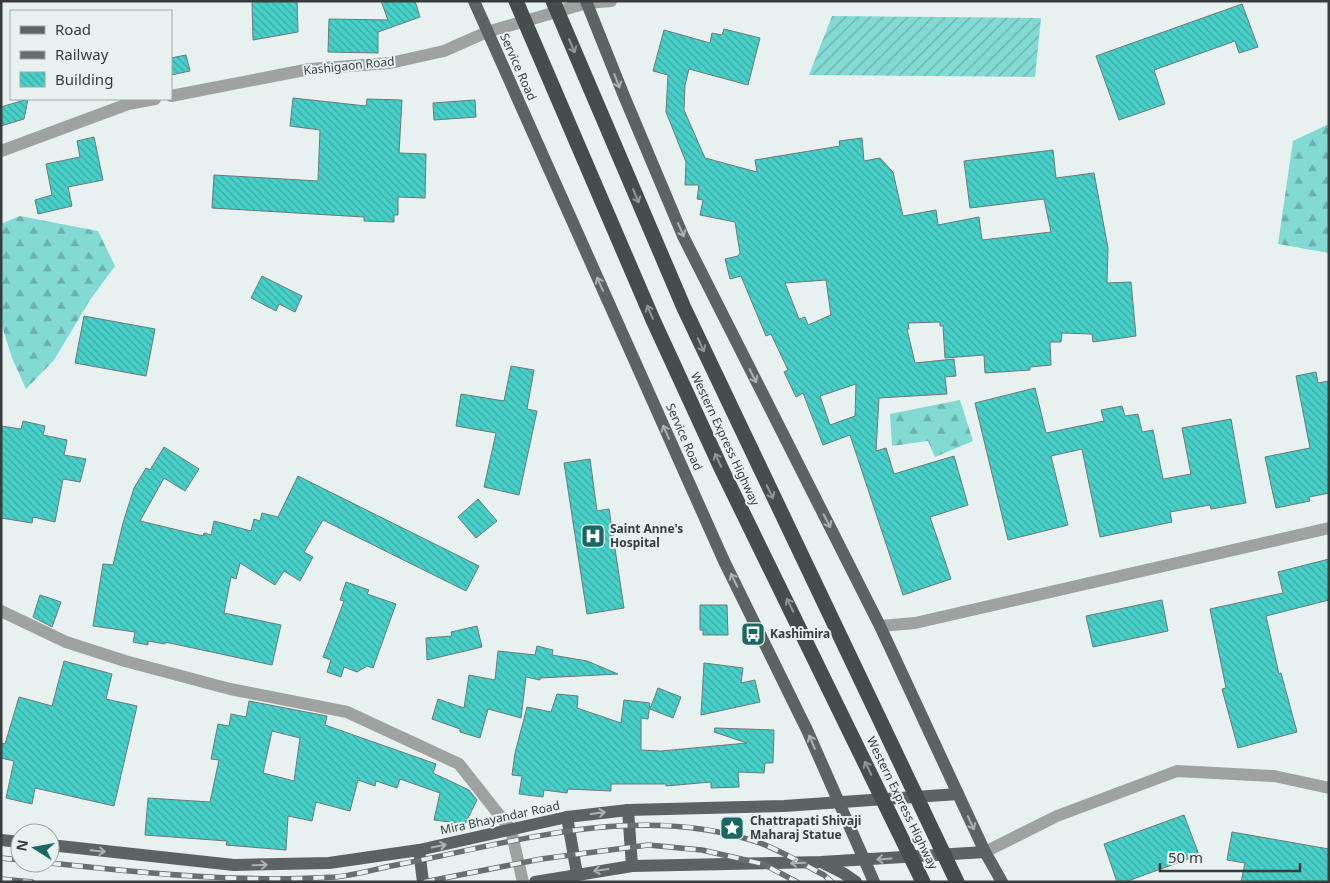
<svg xmlns="http://www.w3.org/2000/svg" width="1330" height="883" viewBox="0 0 1330 883" font-family="'Noto Sans',sans-serif">
<defs>
<pattern id="forest-firs" width="22" height="20" patternUnits="userSpaceOnUse" patternTransform="scale(1.25)"><rect width="22" height="20" fill="#82dad3"/><path d="M5 1l3.5 6h-7zM16 11l3.5 6h-7z" fill="#6bb2ac"/></pattern>
<pattern id="garden-furrows" width="10" height="10" patternUnits="userSpaceOnUse" patternTransform="scale(1.25)"><rect width="10" height="10" fill="#82dad3"/><path d="M-1 1l2-2M0 10L10 0M9 11l2-2" fill="none" stroke="#6bb2ac"/></pattern>
<pattern id="building-back-hatch" width="6" height="6" patternUnits="userSpaceOnUse" patternTransform="scale(1.25)"><rect width="6" height="6" fill="#47d0c8"/><path d="M-1 5l2 2M0 0l6 6M5-1l2 2" fill="none" stroke="#3caaa4"/></pattern>
</defs>
<rect width="100%" height="100%" fill="#e6f1f0"/>
<!-- forest -->
<g fill="url(#forest-firs)">
<path d="M1329,124V253L1278,244L1293,141Z"/>
<path d="M20,216L98,231L115,266L90,300L54,360L26,389L12,358L1,323V224Z"/>
<path d="M960,400L973,441L935,457L928,441L892,446L890,414Z"/>
</g>
<!-- garden -->
<path fill="url(#garden-furrows)" d="M832,16L1041,18L1035,77L809,75Z"/>
<!-- building -->
<g fill="url(#building-back-hatch)" stroke="#6f7877" fill-rule="evenodd">
<path d="M252,1H297L298,32L253,40Z"/>
<path d="M381,1H415L420,17L378,32V53L328,52L329,19L388,20Z"/>
<path d="M1242,4L1258,47L1239,53L1235,41L1154,70L1165,104L1119,120L1096,56Z"/>
<path d="M724,29L760,38L748,85L689,69L685,85L684,110L705,158L757,172L755,160L840,146L839,141L862,138L864,161L880,158L893,172L903,216L936,210L938,225L979,217L982,240L1051,232L1044,199L970,208L964,161L1053,150L1056,178L1094,173L1108,248L1107,283L1131,282L1136,336L1093,342L1092,334L1062,333L1061,342H1050L1051,365L1030,367V370L985,373L984,355L945,358L943,326H940V322L908,323L909,329H907L915,363L954,359L956,376L945,377L947,394L879,398L876,451L886,448L894,474L954,456L968,505L930,517L951,579L903,595L850,435L823,445L803,393L796,397L784,372L788,370L771,334L766,336L741,276L730,279L725,259L738,256L740,253L735,222L700,215L703,200L697,199L699,185H685L686,162L666,112L668,75L653,71L664,30L710,43L712,33L722,35ZM826,280L831,315L808,325L805,317L799,319L785,283ZM856,384L855,416L830,425L820,396Z"/>
<path d="M186,55L190,71L171,75V58Z"/>
<path d="M293,98L366,106L367,99L402,100L399,153L426,154L425,198L398,197V215H394V222L364,221V217L212,208L214,175L318,181L320,130L290,126Z"/>
<path d="M28,99L24,119L1,126V107Z"/>
<path d="M475,100L476,117L434,120L433,103Z"/>
<path d="M94,137L103,180L68,187L72,206L38,214L35,200L52,195L46,164L80,157L77,141Z"/>
<path d="M262,276L302,296L295,312L279,304L276,311L251,298Z"/>
<path d="M84,316L155,329L146,376L75,363Z"/>
<path d="M511,366L534,370L527,409L537,411L519,495L484,487L496,433L456,426L461,394L504,401Z"/>
<path d="M1316,372L1318,383L1329,381V493L1309,497L1310,501L1276,508L1265,457L1310,448L1296,376Z"/>
<path d="M1035,388L1046,433L1104,421L1101,410L1122,406L1125,416L1138,414L1142,432L1153,430L1163,479L1191,474L1182,428L1231,419L1246,503L1211,509L1210,505L1170,512L1172,522L1100,537L1082,449L1051,456L1068,525L1008,540L975,403Z"/>
<path d="M23,421L45,426L43,435L67,440L64,455L86,459L80,482L63,479L55,522L33,517L32,523L1,518V426L21,429Z"/>
<path d="M164,447L199,469L185,491L164,478L140,521L203,536L204,533L211,535L214,521L251,531L254,519L260,521L262,513L278,517L298,476L479,566L466,591L323,520L304,552L313,557L300,581L284,571L275,585L240,563L236,579L231,577L224,613L281,625L272,665L165,642V644L148,641V645L133,642L135,632L93,626L103,564L113,565L123,523L134,488L146,468L150,470Z"/>
<path d="M590,459L597,511L609,509L624,608L587,614L564,463Z"/>
<path d="M478,499L497,521L476,538L458,517Z"/>
<path d="M1329,559V600L1266,616L1279,674L1281,673L1297,732L1238,748L1222,689L1226,688L1210,609L1283,593L1278,572Z"/>
<path d="M346,582L369,590L367,594L396,604L373,668L367,666L357,672L344,667L341,677L327,672L331,660L323,657L344,601L340,600Z"/>
<path d="M40,595L61,602L52,627L33,617Z"/>
<path d="M1162,600L1168,631L1093,647L1086,616Z"/>
<path d="M700,605H727L728,635H703V630H700Z"/>
<path d="M477,626L482,647L427,660L426,638L452,636L451,632Z"/>
<path d="M537,646L553,650L552,655L587,661L618,674L540,678V680L526,677L521,718L488,709L480,738L460,732V729L432,719L438,699L464,708L469,675L495,680L498,651L535,655Z"/>
<path d="M64,661L112,674L106,699L137,706L114,806L35,788L32,804L6,798L14,761L1,758V743L5,744L19,697L52,706Z"/>
<path d="M704,663L743,668L741,683L755,680L760,702L701,715Z"/>
<path d="M658,688L681,697L673,718L650,709Z"/>
<path d="M557,694L578,696L577,708L621,723L624,700L650,703L648,719L641,718V750L661,751L747,743L714,732L715,728L774,730L773,763H765L764,773L738,772L739,787L711,788V782L666,786V784H611V791L568,789L567,793L544,790L543,797L519,794L522,776L512,775L515,753L527,707L551,712Z"/>
<path d="M249,701L327,716L325,725L436,764L433,773L469,790L477,800L465,824L434,820L440,793L400,779L397,788L376,781L375,786L358,780L350,811L316,802L312,821L288,816L286,850L226,845L227,841L145,835L148,798L210,802L219,760L211,759L218,724L229,726L231,714L246,717ZM272,731L300,738L294,781L263,773Z"/>
<path d="M1184,815L1199,855L1125,882H1117L1104,844Z"/>
<path d="M1232,832L1329,849V882H1241L1245,863L1227,860Z"/>
</g>
<g fill="none" stroke-linecap="round" stroke-linejoin="round">
<!-- minor -->
<g stroke="#9ea2a1" stroke-width="12">
<path d="M171,96L310,69L390,63L444,51L487,32L587,3L611,1"/>
<path d="M1,151L128,104L155,99"/>
<path d="M1,611L66,642L125,661L230,689L347,712L459,764L511,830L523,882"/>
<path d="M880,626L915,623L1329,528"/>
<path d="M985,852L1057,816L1177,771L1274,776L1329,788"/>
</g>
<!-- major -->
<g stroke="#5c6463" stroke-width="12">
<path d="M474,1L724,561L807,730L874,882"/>
<path d="M586,1L624,96L683,236L880,626L985,852L1002,882"/>
<path d="M628,810L632,866"/>
<path d="M567,817L577,874"/>
<path d="M1,840L20,842"/>
<path d="M50,845L234,865L329,863L419,850L567,817L628,810L784,806L958,794"/>
<path d="M419,850L423,882"/>
<path d="M823,863L843,873L856,882"/>
<path d="M535,882L632,866L821,862L985,852"/>
</g>
<!-- rail casing -->
<g stroke="#696f6f" stroke-width="5.5">
<g id="rail">
<path d="M1,858L20,860"/>
<path d="M50,863C144,873 240,883 335,877C357,875 379,868 401,864C520,841 641,802 760,843C782,851 804,865 824,875L832,882"/>
<path d="M1,879L32,882"/>
<path d="M424,882L541,859L648,845L702,850L763,864L797,882"/>
</g>
</g>
<!-- rail -->
<use href="#rail" stroke="#e6f1f0" stroke-width="4" stroke-dasharray="11" stroke-linecap="butt"/>
<!-- highway-bridge -->
<g stroke="#454e4d" stroke-width="15">
<path d="M516,1L653,320L722,470L923,882"/>
<path d="M553,1L684,308L957,882"/>
</g>
</g>
<!-- one-way arrows -->
<defs><path id="oneway-shaft" d="M-6 0H5M1.5-3L5.5 0L1.5 3" fill="none" stroke-width="1.6" stroke-linecap="round" stroke-linejoin="round" transform="scale(1.25)"/></defs>
<g stroke="#8d9796">
<use href="#oneway-shaft" transform="translate(572 46) rotate(67)"/>
<use href="#oneway-shaft" transform="translate(636 196) rotate(67)"/>
<use href="#oneway-shaft" transform="translate(650 312) rotate(-113)"/>
<use href="#oneway-shaft" transform="translate(701 345) rotate(65)"/>
<use href="#oneway-shaft" transform="translate(718 460) rotate(-115)"/>
<use href="#oneway-shaft" transform="translate(770 492) rotate(64)"/>
<use href="#oneway-shaft" transform="translate(790 605) rotate(-116)"/>
<use href="#oneway-shaft" transform="translate(868 768) rotate(-116)"/>
</g>
<g stroke="#a8b2b1">
<use href="#oneway-shaft" transform="translate(617 81) rotate(69)"/>
<use href="#oneway-shaft" transform="translate(681 230) rotate(66)"/>
<use href="#oneway-shaft" transform="translate(600 284) rotate(-114)"/>
<use href="#oneway-shaft" transform="translate(753 376) rotate(63)"/>
<use href="#oneway-shaft" transform="translate(666 432) rotate(-114)"/>
<use href="#oneway-shaft" transform="translate(827 521) rotate(63)"/>
<use href="#oneway-shaft" transform="translate(734 580) rotate(-116)"/>
<use href="#oneway-shaft" transform="translate(812 742) rotate(-113)"/>
<use href="#oneway-shaft" transform="translate(598 813) rotate(-7)"/>
<use href="#oneway-shaft" transform="translate(971 823) rotate(65)"/>
<use href="#oneway-shaft" transform="translate(439 846) rotate(-12)"/>
<use href="#oneway-shaft" transform="translate(98 851) rotate(6)"/>
<use href="#oneway-shaft" transform="translate(884 859) rotate(176)"/>
<use href="#oneway-shaft" transform="translate(798 863) rotate(178)"/>
<use href="#oneway-shaft" transform="translate(260 865) rotate(-2)"/>
<use href="#oneway-shaft" transform="translate(601 870) rotate(172)"/>
</g>
<!-- icons -->
<defs>
<g id="hospital-square" transform="scale(1.25)"><rect x="-9" y="-9" width="18" height="18" rx="4" fill="#1b6863" stroke="#e6f1f0"/><path d="M-5-5h3v3.5h4V-5h3V5h-3V1.5h-4V5h-3Z" fill="#fff"/></g>
<g id="bus-square" transform="scale(1.25)"><rect x="-9" y="-9" width="18" height="18" rx="4" fill="#1b6863" stroke="#e6f1f0"/><path d="M-5-6H5V4H4V6H2V4H-2V6H-4V4H-5ZM-3.5-4V0h7V-4ZM-3.5 1.2v1.5H-2V1.2ZM2 1.2v1.5H3.5V1.2Z" fill="#fff"/></g>
<g id="sight-square" transform="scale(1.25)"><rect x="-9" y="-9" width="18" height="18" rx="4" fill="#1b6863" stroke="#e6f1f0"/><path d="M0-6L1.8-2.2L6-1.7L2.9 1.2L3.7 5.4L0 3.3L-3.7 5.4L-2.9 1.2L-6-1.7L-1.8-2.2Z" fill="#fff"/></g>
</defs>
<g fill-rule="evenodd">
<use href="#hospital-square" x="593" y="536"/>
<use href="#bus-square" x="753" y="634"/>
<use href="#sight-square" x="732" y="828"/>
</g>
<g text-anchor="middle" stroke-width="4" stroke-linejoin="round" paint-order="stroke">
<!-- street labels -->
<g font-size="12" fill="#383c3c" stroke="#e6f1f0">
<text transform="translate(349 66) rotate(-6)" y="4">Kashigaon Road</text>
<text transform="translate(518 67) rotate(66)" y="4">Service Road</text>
<text transform="translate(684 437) rotate(66)" y="4">Service Road</text>
<text transform="translate(725 439) rotate(65)" y="4">Western Express Highway</text>
<text transform="translate(902 803) rotate(64)" y="4">Western Express Highway</text>
<text transform="translate(500 818) rotate(-12)" y="4">Mira Bhayandar Road</text>
</g>
<!-- poi labels -->
<g font-size="12" font-weight="bold" fill="#383c3c" stroke="#e6f1f0" text-anchor="start">
<text x="610" y="533">Saint Anne's<tspan x="610" dy="14">Hospital</tspan></text>
<text x="770" y="638">Kashimira</text>
<text x="750" y="825">Chattrapati Shivaji<tspan x="750" dy="14">Maharaj Statue</tspan></text>
</g>
</g>
<!-- border -->
<rect width="1330" height="883" fill="none" stroke="#383c3c" stroke-width="5"/>
<!-- legend -->
<rect x="10" y="10" width="162" height="90" fill="#e6f1f0" stroke="#a0a9a8"/>
<rect x="20" y="26" width="25" height="8" fill="#5c6463" stroke="#a0a9a8"/>
<text x="55" y="35" font-size="15" fill="#383c3c">Road</text>
<rect x="20" y="51" width="25" height="8" fill="#696f6f" stroke="#a0a9a8"/>
<text x="55" y="60" font-size="15" fill="#383c3c">Railway</text>
<rect x="20" y="72" width="25" height="15" fill="url(#building-back-hatch)" stroke="#a0a9a8"/>
<text x="55" y="85" font-size="15" fill="#383c3c">Building</text>
<!-- north arrow -->
<g transform="translate(35 848) rotate(281)"><circle r="24" fill="#e6f1f0" stroke="#a0a9a8"/>
<path d="M0-4L9 19L0 12L-9 19Z" fill="#1b6863"/>
<text y="-8" font-size="14" font-weight="bold" text-anchor="middle" fill="#383c3c">N</text>
</g>
<!-- scale -->
<path d="M1160 863v8h140v-8" fill="none" stroke="#383c3c" stroke-width="2.5"/>
<text x="1168" y="863" font-size="15" fill="#383c3c" stroke="#e6f1f0" stroke-width="4" paint-order="stroke">50 m</text>
</svg>
